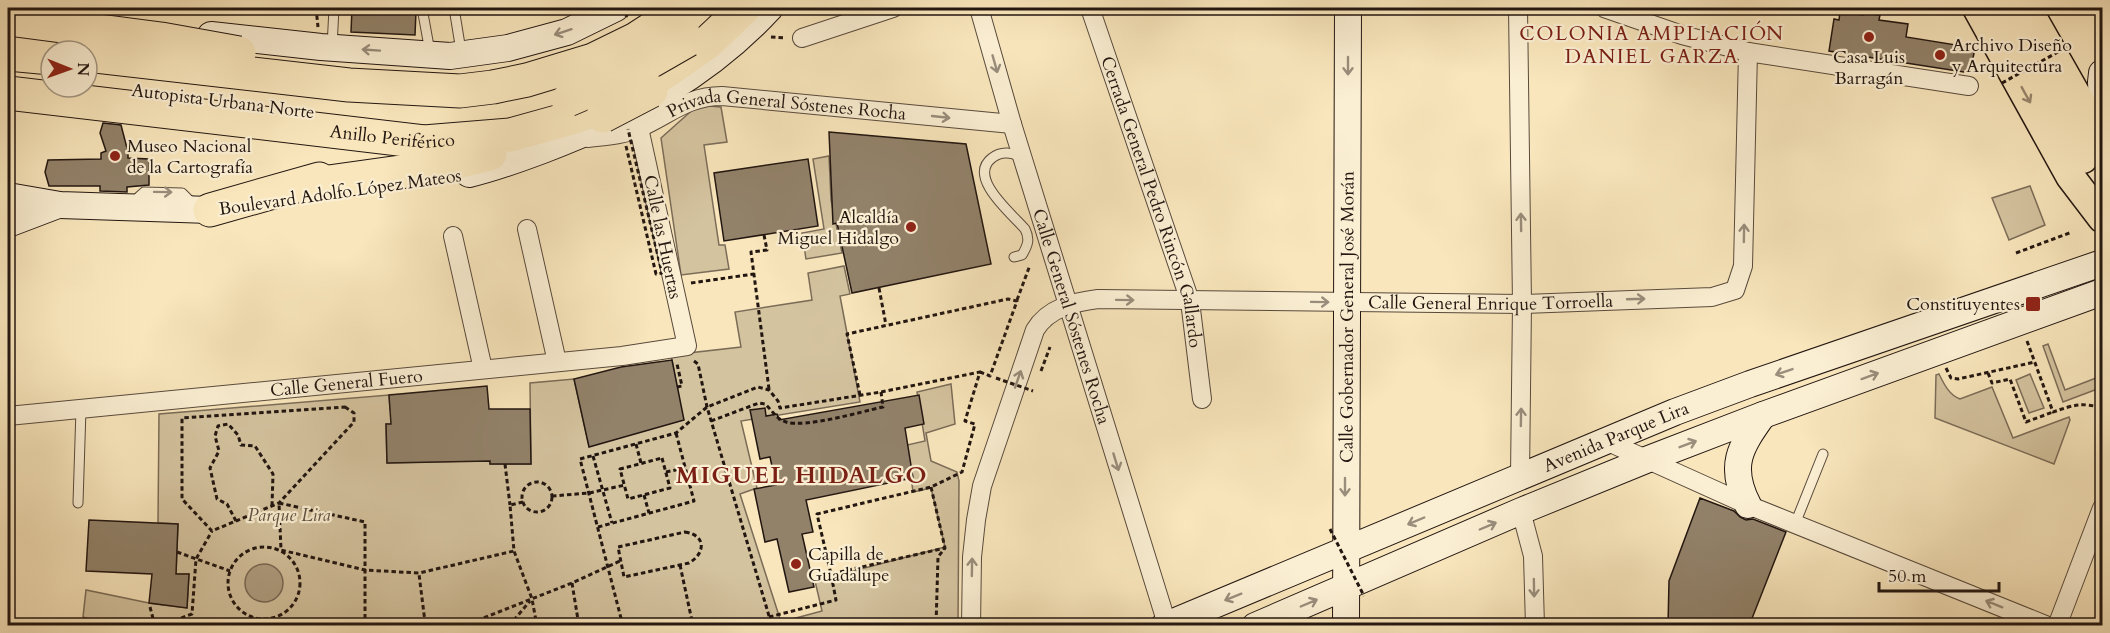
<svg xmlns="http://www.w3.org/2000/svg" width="2110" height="633" viewBox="0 0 2110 633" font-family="Cardo,serif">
<rect width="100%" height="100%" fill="#f9e6bc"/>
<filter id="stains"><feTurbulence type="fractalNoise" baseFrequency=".00333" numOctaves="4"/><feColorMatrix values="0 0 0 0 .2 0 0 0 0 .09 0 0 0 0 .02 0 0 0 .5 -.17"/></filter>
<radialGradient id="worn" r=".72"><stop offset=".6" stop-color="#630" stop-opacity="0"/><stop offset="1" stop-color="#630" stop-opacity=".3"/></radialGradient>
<!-- green -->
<g fill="#d4c39f" stroke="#7b6c58" stroke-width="1.5">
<path d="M698,105L721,107L727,142L704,145L719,245H725L729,269L681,275L661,138Z"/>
<path d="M829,156L831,200L842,253L806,259L802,233L824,229L813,159Z"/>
<path d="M2030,186L2045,225L2009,240L1992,198Z"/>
<path d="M844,266L850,294L840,296L860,402L741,421L757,488L740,494L781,622L822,611L815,581L945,547L931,488L913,492L907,445L925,441L917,392L951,384L955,424L926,433L931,461L957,472L959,481L958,625L111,626L83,617L86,590L149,603L187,608L189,574H176L178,524L158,523L159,414L389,395L390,410L446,423L386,424L387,463L467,461L490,430V464H531L530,383L574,379L589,446L683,420L671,355L741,347L735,312L812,300L808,273Z"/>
<path d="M2048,344L2065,390L2096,378L2100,388L2063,402L2043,346Z"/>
<path d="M1939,374C1944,384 1949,395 1960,399L1992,387L2013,438L2069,417L2070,420L2054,464L1935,418L1936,375Z"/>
<path d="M2030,374L2044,408L2029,413L2016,380Z"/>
</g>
<!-- water -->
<circle fill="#b09f82" stroke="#776855" stroke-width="1.5" cx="264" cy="583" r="19"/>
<!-- building -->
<g fill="#92826a" stroke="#221611" stroke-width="1.5">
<path d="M352,8L416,11L415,35L351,32Z"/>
<path d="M1840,12L1863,15V13L1880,15L1879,20L1908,24L1906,37L1975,48L1970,73L1829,51L1834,19L1839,20Z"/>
<path d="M103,123L121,125L128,152V158L149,159V185L127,187V192L100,191V186H49L45,172L48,160L101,159V153L106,151L100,133Z"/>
<path d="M829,132L966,144L991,264L852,293L837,223L833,224Z"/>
<path d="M808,159L818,226L724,241L714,173Z"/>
<path d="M672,360L684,420L589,447L574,379L621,367Z"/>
<path d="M487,386L489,409H530L531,464H490V461L387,463L386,424H391L389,395Z"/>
<path d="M919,395L924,424L905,428L913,478L806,500L813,532L802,534L814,587L789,592L777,539L765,542L754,489L776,485L770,457L760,459L750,410L765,408L766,416L777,414L779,420Z"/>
<path d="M1700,498L1734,511L1740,517L1746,520L1753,519L1786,532L1749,626H1668L1669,581Z"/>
<path d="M89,520L178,524L176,574H189L187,608L149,603L152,574L86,571Z"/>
</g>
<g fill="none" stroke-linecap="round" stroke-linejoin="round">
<!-- lane casing -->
<g stroke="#584a3c" stroke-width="11">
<g id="lane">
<path d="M422,8L430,52"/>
<path d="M454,8L461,51"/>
<path d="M332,47L334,8"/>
<path d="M133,202L144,192L182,193L194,205"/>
<path d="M1014,257L1022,255C1028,245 1030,239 1025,229C1011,213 967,177 992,158C1002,150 1012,153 1022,157"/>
<path d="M78,503L81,409"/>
<path d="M1795,524L1823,454"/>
</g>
</g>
<!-- street casing -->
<g stroke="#584a3c" stroke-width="20">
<g id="street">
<path id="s1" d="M979,8L1012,124L1167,624"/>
<path id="s2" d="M1090,8L1190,301L1202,399"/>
<path d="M1518,8L1522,304L1520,476"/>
<path d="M1604,8L1682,35L1748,52L1969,86"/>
<path d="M802,38L893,8"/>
<path id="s3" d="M588,138C605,136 624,135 639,128C669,115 687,96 722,96L1012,124"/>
<path d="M527,229L557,362"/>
<path d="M453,236L483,369"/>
<path id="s4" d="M8,416L622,356L687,346L639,128"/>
<path d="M1606,441L1748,505L2048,626"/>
<path d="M1521,511L1533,556L1535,626"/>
<path id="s5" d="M971,626L972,557L976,520L982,486L1035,330C1048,308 1074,302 1098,299L1522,304L1712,297L1735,290L1743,266L1748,52"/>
<path d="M2057,626L2102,508"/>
</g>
</g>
<!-- secondary casing -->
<g stroke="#221611" stroke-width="28">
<g id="secondary">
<path d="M211,35L321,47L450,56L508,48L567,32L616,8"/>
<path d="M2102,73L2101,82L2102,105"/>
<path d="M469,174C495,168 519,159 543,150C630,117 707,76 770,8"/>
<path d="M8,196L60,205L210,210L228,208"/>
<path d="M8,224L58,205"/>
<path d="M1748,505C1728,466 1740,447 1763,415"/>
<path id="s6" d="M1164,626L1675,412L1750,384L2102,263"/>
<path d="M1255,626L1521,511L1646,460L1763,415L2102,292"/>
<path id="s7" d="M1346,626L1348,8"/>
</g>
</g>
<!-- primary casing -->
<g stroke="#221611" stroke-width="31">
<g id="primary">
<path d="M1977,8L2070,176L2102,218"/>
<path d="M2001,8L2083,159"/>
<path d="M2027,8L2102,140"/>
</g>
</g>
<!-- highway casing -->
<g stroke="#221611" stroke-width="35">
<g id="highway">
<path d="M8,38L59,25"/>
<path d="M8,54L51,58"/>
<path id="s8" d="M8,93L424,142L510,135L575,117L614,102L664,73L707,43L744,8"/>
<path d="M300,186L436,167L490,154"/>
<path d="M210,210L319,179"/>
</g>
</g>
<!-- path -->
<g stroke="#221611" stroke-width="3" stroke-dasharray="4.5 3" stroke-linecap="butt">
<path d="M316,8L318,27"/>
<path d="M771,37L786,38"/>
<path d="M764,235L767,250L751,252L769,389"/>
<path d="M2016,253L2072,232"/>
<path d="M691,283L754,274"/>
<path d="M879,288L886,325"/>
<path d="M1017,300L1030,265"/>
<path d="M2027,341L2053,412C2074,405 2081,402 2102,408"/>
<path d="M694,361L698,364L707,407L772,626"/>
<path d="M1946,368L1951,378L1958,379L2035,362"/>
<path d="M1041,371L1050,347"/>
<path d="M1988,373L1992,383L2010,379L2026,422L2053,412"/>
<path d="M677,387L682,386L677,364"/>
<path d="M860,395L847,334L1008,299L1017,301L990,376L980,372"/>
<path d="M345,407L354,413V422L279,503L212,531L182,499V418Z"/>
<path d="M711,421L759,403L765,404C772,410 776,419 786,422C806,428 860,412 883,407L881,392"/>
<path d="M636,444L641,463"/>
<path d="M593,456L612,523"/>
<path d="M662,458L670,488L628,499L620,469Z"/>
<path d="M505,464L510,505"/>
<path d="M666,472L685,468"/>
<circle cx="537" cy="497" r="15"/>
<path d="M931,487L945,548L938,557L936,626"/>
<path d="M644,495L649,513"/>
<path d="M552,496L589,493L625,485"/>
<path d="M523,502L510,505L514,551L532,599L537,626"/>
<path d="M279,503L365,522V570L281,550Z"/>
<path d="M236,521L227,504L217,499L210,468L219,451L215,436L218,426L228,424L238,435L241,445L255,446L273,474L272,506"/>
<path d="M598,527L694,501L676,433"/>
<path d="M685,532C706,535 706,553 689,563L624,577L618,547Z"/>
<circle cx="264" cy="583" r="36"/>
<path d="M177,552L230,571"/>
<path d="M680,565L692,621"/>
<path d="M572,583L579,626"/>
<path d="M150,607L155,626"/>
<path d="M769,617L836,600L831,574L945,548"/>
<path d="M266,619L267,626"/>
<path d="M160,626L192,614L196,559L212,531"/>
<path d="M365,626V570L419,573L514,551"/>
<path d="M416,626L425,622L419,574"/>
<path d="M463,626L572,583L620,561"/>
<path d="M509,626L530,601"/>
<path d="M623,626L580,459L676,433L707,407L758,387L769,390L778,401L780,408L881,392L980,372L965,421L975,424L962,472L931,487L817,514L831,574"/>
<path d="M684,626C692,619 701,619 708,626"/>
</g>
<!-- lane -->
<use href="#lane" stroke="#fbefd3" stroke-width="9"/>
<!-- street -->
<use href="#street" stroke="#fbefd3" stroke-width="18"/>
<!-- secondary -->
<use href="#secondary" stroke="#fbefd3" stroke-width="26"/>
<!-- primary -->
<use href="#primary" stroke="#f9e6bc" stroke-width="28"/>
<!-- highway -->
<use href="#highway" stroke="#f9e6bc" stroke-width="33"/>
<!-- highway-bridge casing -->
<g stroke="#221611" stroke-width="35" stroke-linecap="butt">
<g id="highway-bridge">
<path d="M8,19L161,39L239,53"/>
<path d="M87,55L349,85L460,91L493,87L527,80L593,60L636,39L679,11"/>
<path d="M568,100L627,75L688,40"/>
<path d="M603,116L651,91"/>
</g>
</g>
<!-- path-bridge -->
<g stroke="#221611" stroke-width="3" stroke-dasharray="4.5 3" stroke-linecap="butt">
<path d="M626,17L630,8"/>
<path d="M2002,83L2067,47"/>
<path d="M626,146L656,274L662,273L628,129"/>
<path d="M996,378L1033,391"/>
<path d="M1330,529L1364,596"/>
</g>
<!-- highway-bridge -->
<use href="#highway-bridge" stroke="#f9e6bc" stroke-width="33"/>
</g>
<!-- one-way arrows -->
<defs><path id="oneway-shaft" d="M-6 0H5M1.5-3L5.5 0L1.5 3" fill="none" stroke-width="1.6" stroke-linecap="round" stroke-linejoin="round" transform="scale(1.5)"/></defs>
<g stroke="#998d7c">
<use href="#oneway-shaft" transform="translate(563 32) rotate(162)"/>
<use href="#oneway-shaft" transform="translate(371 50) rotate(-176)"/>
<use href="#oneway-shaft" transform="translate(995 64) rotate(74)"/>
<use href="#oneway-shaft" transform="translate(1348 66) rotate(90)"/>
<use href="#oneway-shaft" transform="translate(941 117) rotate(6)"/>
<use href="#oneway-shaft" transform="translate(163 192) rotate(1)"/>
<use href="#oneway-shaft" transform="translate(1521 222) rotate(-91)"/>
<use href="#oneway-shaft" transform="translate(1744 233) rotate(-89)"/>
<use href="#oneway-shaft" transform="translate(1636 299) rotate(-2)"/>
<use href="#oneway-shaft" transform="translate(1125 300) rotate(1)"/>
<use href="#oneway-shaft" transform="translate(1320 302) rotate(1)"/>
<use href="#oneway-shaft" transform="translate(1784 372) rotate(161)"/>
<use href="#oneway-shaft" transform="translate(1870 376) rotate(-20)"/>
<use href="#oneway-shaft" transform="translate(1018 379) rotate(-71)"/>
<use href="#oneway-shaft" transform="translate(1521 417) rotate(-89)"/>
<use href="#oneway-shaft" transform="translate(1688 444) rotate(-21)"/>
<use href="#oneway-shaft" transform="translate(1116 462) rotate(73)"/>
<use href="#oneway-shaft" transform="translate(1345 487) rotate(90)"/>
<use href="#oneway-shaft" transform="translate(1416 521) rotate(157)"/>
<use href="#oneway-shaft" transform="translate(1488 526) rotate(-23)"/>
<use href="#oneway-shaft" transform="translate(972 567) rotate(-89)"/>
<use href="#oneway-shaft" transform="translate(1534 588) rotate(89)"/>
<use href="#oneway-shaft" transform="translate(1233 597) rotate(158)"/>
<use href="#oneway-shaft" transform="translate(1309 603) rotate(-23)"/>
<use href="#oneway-shaft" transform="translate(1994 604) rotate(-158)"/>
</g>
<use stroke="#98886f" href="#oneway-shaft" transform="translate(2026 95) rotate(61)"/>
<!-- markers -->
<g fill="#8f2418" stroke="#fbefd3" stroke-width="2">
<circle cx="1869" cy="37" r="6"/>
<circle cx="1940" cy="55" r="6"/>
<circle cx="115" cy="156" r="6"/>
<circle cx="911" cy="227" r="6"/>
<rect x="2025" y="296" width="16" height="16" rx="3"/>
<circle cx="796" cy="564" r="6"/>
</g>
<g text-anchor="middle" stroke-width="4.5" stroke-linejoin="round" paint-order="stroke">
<!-- poi labels -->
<g font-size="18" fill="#221611" stroke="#fbefd3" text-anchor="start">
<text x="1952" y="51">Archivo Diseño<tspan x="1952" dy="21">y Arquitectura</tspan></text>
<text x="1869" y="63" text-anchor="middle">Casa Luis<tspan x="1869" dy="21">Barragán</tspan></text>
<text x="127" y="152">Museo Nacional<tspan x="127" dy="21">de la Cartografía</tspan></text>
<text x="899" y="223" text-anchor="end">Alcaldía<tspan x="899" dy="21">Miguel Hidalgo</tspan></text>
<text x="2020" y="310" text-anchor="end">Constituyentes</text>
<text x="808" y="560">Capilla de<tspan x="808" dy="21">Guadalupe</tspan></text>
</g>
<!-- street labels -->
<g font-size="18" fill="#221611" stroke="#fbefd3">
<text transform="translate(223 101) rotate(7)" y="6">Autopista Urbana Norte</text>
<text dy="6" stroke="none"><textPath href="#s3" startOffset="206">Privada General Sóstenes Rocha</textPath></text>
<text dy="6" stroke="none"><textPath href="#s8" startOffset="387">Anillo Periférico</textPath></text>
<text transform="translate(340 192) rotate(-8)" y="6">Boulevard Adolfo López Mateos</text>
<text dy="6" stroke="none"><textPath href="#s2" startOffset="204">Cerrada General Pedro Rincón Gallardo</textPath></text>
<text transform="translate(663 237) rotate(78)" y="6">Calle las Huertas</text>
<text dy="6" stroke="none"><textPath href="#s5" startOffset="771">Calle General Enrique Torroella</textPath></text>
<text dy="6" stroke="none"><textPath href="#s1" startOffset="322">Calle General Sóstenes Rocha</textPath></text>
<text dy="6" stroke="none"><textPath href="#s7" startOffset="309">Calle Gobernador General José Morán</textPath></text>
<text dy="6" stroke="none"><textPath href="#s4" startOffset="340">Calle General Fuero</textPath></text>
<text dy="6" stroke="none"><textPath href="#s6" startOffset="490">Avenida Parque Lira</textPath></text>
</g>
<!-- park labels -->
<g font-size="18" font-style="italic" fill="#605343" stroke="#fbefd3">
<text x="289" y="521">Parque Lira</text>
</g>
<!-- neighbourhood labels -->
<g font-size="20" letter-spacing="1.5" fill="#7a1f14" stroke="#fbefd3">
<text x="1652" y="40">COLONIA AMPLIACIÓN<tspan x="1652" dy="23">DANIEL GARZA</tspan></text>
</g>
<!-- district labels -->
<g font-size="24" font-weight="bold" letter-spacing="1.5" fill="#7a1f14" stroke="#fbefd3">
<text x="802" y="483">MIGUEL HIDALGO</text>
</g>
</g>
<!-- margin -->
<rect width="2110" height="633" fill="none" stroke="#f9e6bc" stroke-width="30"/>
<rect x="9" y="9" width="2092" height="615" fill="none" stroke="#221611" stroke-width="3"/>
<rect x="15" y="15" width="2080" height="603" fill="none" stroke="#221611" stroke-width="1.5"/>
<!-- north arrow -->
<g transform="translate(69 69) rotate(91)"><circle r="28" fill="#fbefd3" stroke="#a49885" stroke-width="1.5"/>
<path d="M0-4.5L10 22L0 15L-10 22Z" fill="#8f2418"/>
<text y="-9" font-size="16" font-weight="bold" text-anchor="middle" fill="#221611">N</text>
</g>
<!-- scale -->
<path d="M1879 582v9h120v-9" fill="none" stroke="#221611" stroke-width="3"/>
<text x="1888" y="582" font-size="18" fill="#221611" stroke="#fbefd3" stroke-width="4.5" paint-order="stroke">50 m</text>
<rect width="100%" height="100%" filter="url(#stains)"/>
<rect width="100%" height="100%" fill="url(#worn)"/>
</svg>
